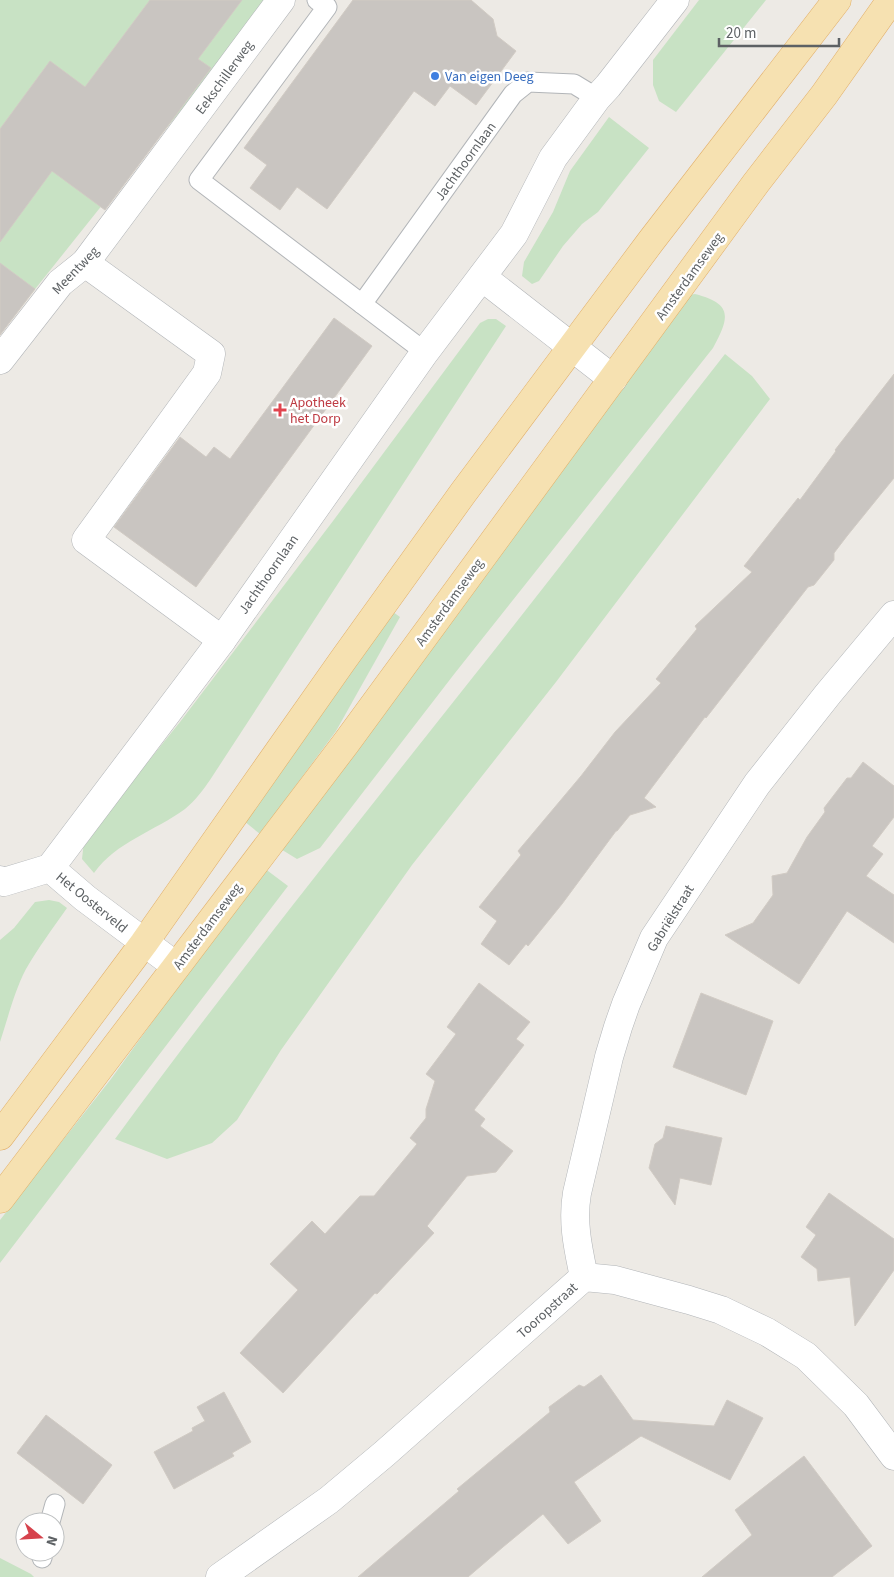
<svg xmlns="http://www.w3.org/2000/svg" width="894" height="1577" viewBox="0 0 894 1577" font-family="'Source Sans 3',sans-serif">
<rect width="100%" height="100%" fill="#edeae5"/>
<!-- green -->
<g fill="#c8e2c4">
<path d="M0,0H269L209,77L99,209L0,333Z"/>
<path d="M699,0H766L676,112L659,101L653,85V60Z"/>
<path d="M609,117L649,148L598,212L582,224L563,246L539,281L532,284L522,276L524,262L553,212L570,171Z"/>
<path d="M695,294C734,304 729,318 713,348L455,673L320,848L297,859L279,848L689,295Z"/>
<path d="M488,319H496L506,326L210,780C203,790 195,801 185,809C155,831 116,842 94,873L82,859L84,841L180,722L333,521L480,323Z"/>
<path d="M725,354L752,376L770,399L556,682L412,865L281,1050L237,1120L212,1143L167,1159L115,1139C230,982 352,830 473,677C558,570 641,461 725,354Z"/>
<path d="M393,612L400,617L336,731L260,834L244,821Z"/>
<path d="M264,868L288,886L0,1263V1220L111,1079Z"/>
<path d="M49,900L59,902L67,908C53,928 38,948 26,969C14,992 8,1018 0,1042V940L14,928L35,902Z"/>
<path d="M0,1558L31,1574L34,1577H0Z"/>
</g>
<!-- building -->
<g fill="#c9c5c1" stroke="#d1cbc4">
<path d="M150,0H242L198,59L211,68L105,210L52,171L0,242V129L50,61L85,87Z"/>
<path d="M353,0H471L493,19L497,36L516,51L476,105L450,86L435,106L414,91L327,209L297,187L280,210L250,188L267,165L244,148Z"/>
<path d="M0,263L35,289L0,335Z"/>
<path d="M334,318L372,346L196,587L114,527L180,437L206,457L214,447L230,459Z"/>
<path d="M894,374V478L847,536L834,553V560L814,585L808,587L706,718L705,717L644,798L656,807L630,815L617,831H616L562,904L528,946L526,944L509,965L481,944L497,921L479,907L521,855L518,851L581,776L615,732L661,683L656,679L697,629L695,626L752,572L744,566L798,498L800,500L836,451L835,450Z"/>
<path d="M863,762L894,786V817L872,846L883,854L866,876L894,895V943L847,911L799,984L725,935L753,923L773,895L772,876L787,873L807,837L825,812L824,808L847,778H851Z"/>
<path d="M479,983L530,1022L516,1039L524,1045L474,1110L485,1119L480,1126L513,1151L496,1172L467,1176L427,1226L434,1233L377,1294L375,1293L283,1393L240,1353L298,1290L270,1264L312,1221L325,1234L360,1196H374L417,1144L410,1138L426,1118V1109L435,1081L426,1074L456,1034L447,1027Z"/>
<path d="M701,993L773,1021L746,1095L673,1067Z"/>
<path d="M666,1126L722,1138L711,1185L680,1178L675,1205L649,1168L655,1144L663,1138Z"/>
<path d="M829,1193L894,1239V1270L855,1326L850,1277L818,1281L817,1269L801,1257L816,1235L806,1227Z"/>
<path d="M601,1375L633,1420L714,1426L727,1400L763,1418L730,1480L641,1436L574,1482L601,1521L568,1544L543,1514L503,1547L468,1577H358L459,1491L457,1489L550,1412L549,1407L579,1385L584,1387Z"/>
<path d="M224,1392L251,1442L232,1453L234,1456L174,1489L154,1452L193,1431L192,1428L205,1421L197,1407Z"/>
<path d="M46,1415L112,1465L83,1504L17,1453Z"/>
<path d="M804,1456L872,1546L832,1577H702L752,1535L735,1510Z"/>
</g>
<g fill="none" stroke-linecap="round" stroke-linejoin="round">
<!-- lane casing -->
<g stroke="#b2b5b8" stroke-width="21">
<g id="lane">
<path d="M317,0L327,7L199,180L425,352"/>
<path d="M362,304L513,94L528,82L574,84L597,98"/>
<path d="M50,1522L55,1504"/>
<path d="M42,1558L43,1552"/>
</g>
</g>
<!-- street casing -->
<g stroke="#b2b5b8" stroke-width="29">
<g id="street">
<path d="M85,263L211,354L207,373L86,540L222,640"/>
<path d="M482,277L613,379"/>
<path d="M0,360L60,283L85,263L281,0"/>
<path d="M50,868L222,640L425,352L514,234L553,158L597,98L608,86L675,0"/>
<path d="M0,880L4,882L50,868L85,898L176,966"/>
<path d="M584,1277C578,1248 572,1222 577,1193L609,1057L618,1027L626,1004L654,938L757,784L828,694L894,615"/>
<path d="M220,1577L329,1500L384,1454L584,1277L615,1280L689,1300L721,1310L767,1332L806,1356L856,1405L894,1456"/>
</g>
</g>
<!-- primary casing -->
<g stroke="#e2af69" stroke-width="29">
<g id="primary">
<path d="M0,1136L144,943L343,660L463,493L651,241L837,0"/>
<path d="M0,1199L346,743L756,183L824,95L891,0"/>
</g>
</g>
<!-- lane -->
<use href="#lane" stroke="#fff" stroke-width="19"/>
<!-- street -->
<use href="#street" stroke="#fff" stroke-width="28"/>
<!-- primary -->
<use href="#primary" stroke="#f6e1b1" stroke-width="28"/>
</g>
<!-- markers -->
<circle fill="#3f7fe0" stroke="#fff" stroke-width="2" cx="435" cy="76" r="5"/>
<path fill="#e0444e" stroke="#fff" stroke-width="2" d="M277.5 402.5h5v5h5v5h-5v5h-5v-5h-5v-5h5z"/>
<g text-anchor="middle" stroke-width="5" stroke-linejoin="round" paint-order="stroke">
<!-- shop labels -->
<g font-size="14" fill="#366cbe" stroke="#fff" text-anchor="start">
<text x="445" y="81">Van eigen Deeg</text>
</g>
<!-- street labels -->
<g font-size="14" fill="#5d6164" stroke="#fff">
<text transform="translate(224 77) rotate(-54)" y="5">Eekschillerweg</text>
<text transform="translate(465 161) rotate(-54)" y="5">Jachthoornlaan</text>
<text transform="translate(75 270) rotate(-46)" y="5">Meentweg</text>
<text transform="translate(689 276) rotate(-54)" y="5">Amsterdamseweg</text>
<text transform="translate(268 574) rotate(-55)" y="5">Jachthoornlaan</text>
<text transform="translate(449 602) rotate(-54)" y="5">Amsterdamseweg</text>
<text transform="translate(92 902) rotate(39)" y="5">Het Oosterveld</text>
<text transform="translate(670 918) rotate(-58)" y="5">Gabriëlstraat</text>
<text transform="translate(207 926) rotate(-53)" y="5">Amsterdamseweg</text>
<text transform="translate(547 1310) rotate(-42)" y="5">Tooropstraat</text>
</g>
<!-- health labels -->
<g font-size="14" fill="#be3a42" stroke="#fff" text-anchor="start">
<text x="290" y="407">Apotheek<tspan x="290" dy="16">het Dorp</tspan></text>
</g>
</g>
<!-- north arrow -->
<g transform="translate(40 1537) rotate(108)"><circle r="24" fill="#ffffff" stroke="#bec0c1"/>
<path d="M0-4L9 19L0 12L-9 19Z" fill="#d6424c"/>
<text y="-8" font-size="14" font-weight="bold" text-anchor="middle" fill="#5d6164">N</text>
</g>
<!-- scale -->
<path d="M719 38v8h120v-8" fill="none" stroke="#5d6164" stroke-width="2.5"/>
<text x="726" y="38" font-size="15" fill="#5d6164" stroke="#ffffff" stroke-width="4" paint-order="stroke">20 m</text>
</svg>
